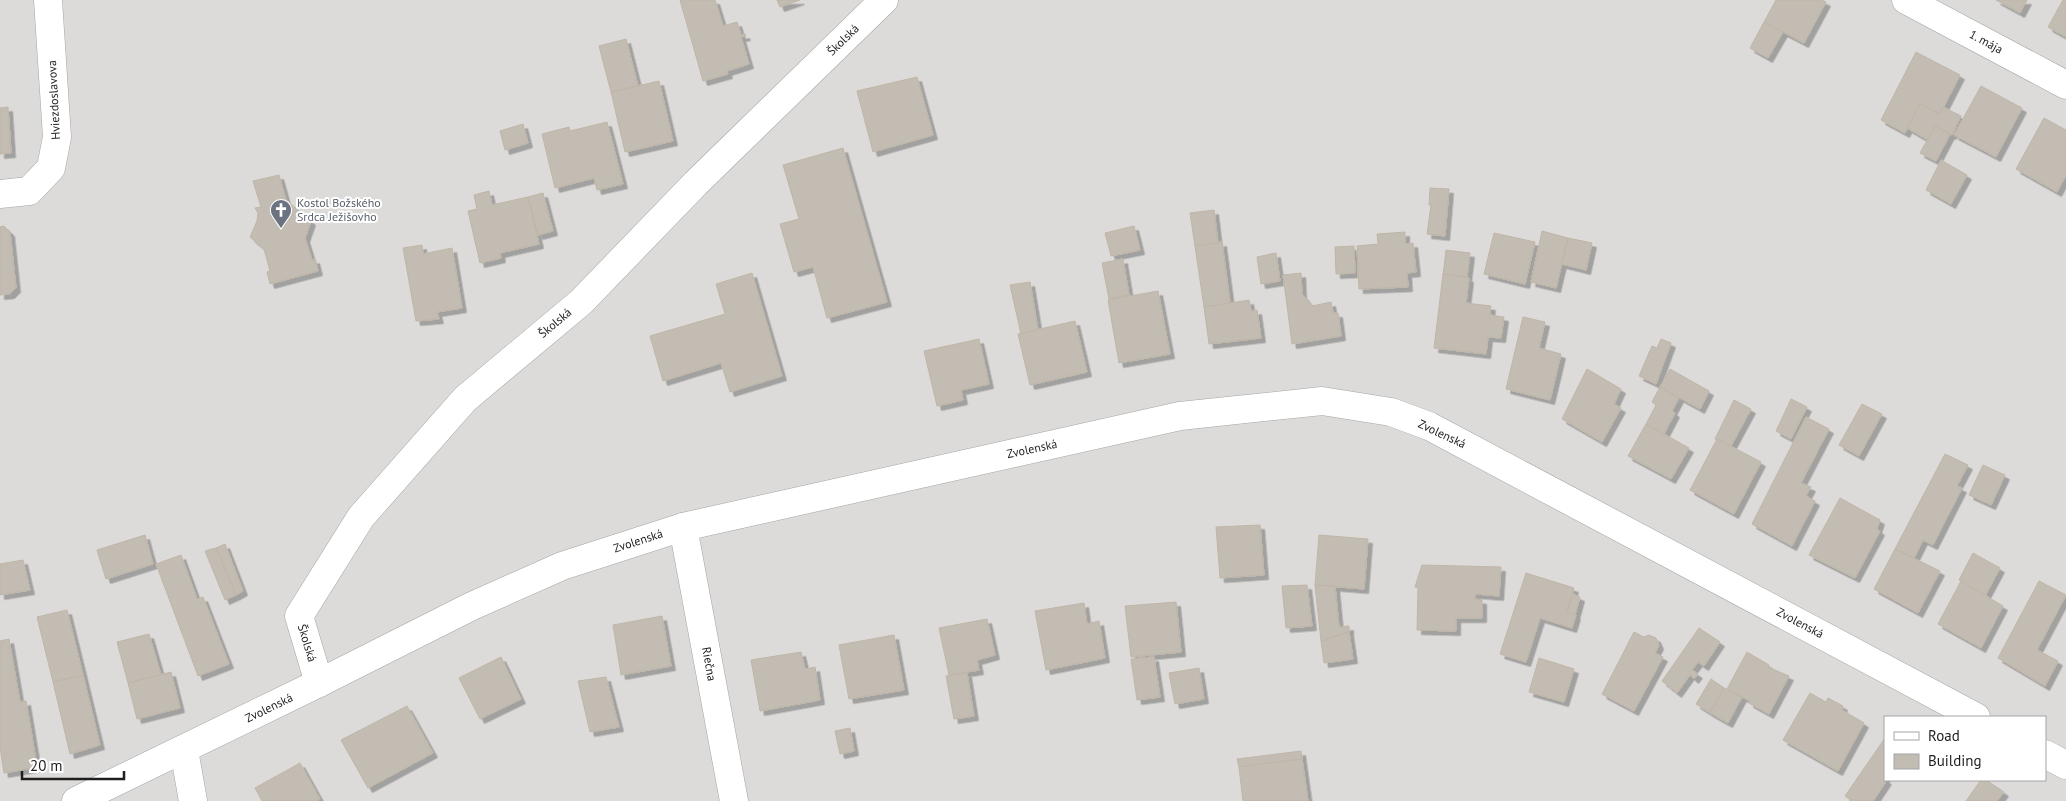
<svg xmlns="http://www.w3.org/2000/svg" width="2066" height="801" viewBox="0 0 2066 801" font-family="'PT Sans',sans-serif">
<defs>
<filter id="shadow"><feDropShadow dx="4.5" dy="4.5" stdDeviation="0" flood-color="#0004"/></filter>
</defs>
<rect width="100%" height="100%" fill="#eeede4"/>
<!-- residential -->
<path fill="#dcdbda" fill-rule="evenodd" d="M0,0H2066V801H0ZM1885,717H2045V780H1885Z"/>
<!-- building -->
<g fill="#c3bcb3" stroke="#c0b5a6" filter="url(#shadow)">
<path d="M680,0H715L723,26L737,22L741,35L745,34L746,36L741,37L749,64L727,71L728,74L703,81Z"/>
<path d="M777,0H800L780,7Z"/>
<path d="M1776,0H1822L1826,2L1804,43L1764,22Z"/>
<path d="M1996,0H2027L2020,13Z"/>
<path d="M2063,0H2066V37L2048,27Z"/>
<path d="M1764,22L1783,32L1768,58L1750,48Z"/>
<path d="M626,39L638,86L611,92L599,46Z"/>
<path d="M1916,52L1960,75L1940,114L1920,104L1905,133L1881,120Z"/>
<path d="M917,77L933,135L873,152L857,91Z"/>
<path d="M659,81L673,141L625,152L611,92Z"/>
<path d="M1981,86L2022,108L1996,157L1954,135Z"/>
<path d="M1920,104L1940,114L1943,107L1961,116L1952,135L1935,126L1928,140L1907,128Z"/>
<path d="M8,107L11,153L0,154V108Z"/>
<path d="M2044,118L2066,130V175L2057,192L2016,169Z"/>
<path d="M607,122L623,184L597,190L594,178L555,188L542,134L569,127L570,131Z"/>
<path d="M523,124L528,143L505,150L500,131Z"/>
<path d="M1935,126L1950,134L1936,161L1920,153Z"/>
<path d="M843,148L887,302L827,318L813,267L794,272L780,224L799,219L783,165Z"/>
<path d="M1941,160L1967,175L1951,204L1926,190Z"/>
<path d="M279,175L286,200L311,221L305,238L312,260L315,259L318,271L270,284L267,272L270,271L264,249L250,237L257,221L258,213L255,208L261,207L253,181Z"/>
<path d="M1430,188L1449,189L1445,236L1427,234L1431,205H1429Z"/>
<path d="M489,191L492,205L528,197L539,244L500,253L501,258L480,263L468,211L477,209L474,195Z"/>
<path d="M543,193L553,231L538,235L528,197Z"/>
<path d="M1214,210L1218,243L1195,246L1190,213Z"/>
<path d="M4,226L10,232L16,288L10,294L0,295V227Z"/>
<path d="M1134,226L1140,250L1111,256L1105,233Z"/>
<path d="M1542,231L1568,238L1556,288L1531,282Z"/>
<path d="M1405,232V244L1413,243L1416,272L1407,273L1408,287L1359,289L1357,246L1378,244L1377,234Z"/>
<path d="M1494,233L1535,242L1525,284L1484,274Z"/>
<path d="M1568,238L1592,243L1586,270L1562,264Z"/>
<path d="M1222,242L1230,303L1204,307L1195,246Z"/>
<path d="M422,245L423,254L452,248L462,308L437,312L439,319L416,321L403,248Z"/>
<path d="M1354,246L1355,273L1336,274L1335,247Z"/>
<path d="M1446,250L1470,253L1467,277L1443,275Z"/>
<path d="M1276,253L1280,281L1261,284L1257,257Z"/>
<path d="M1123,259L1129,295L1109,299L1102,263Z"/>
<path d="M752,273L782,376L730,392L721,363L663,381L650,336L725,314L716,284Z"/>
<path d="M1301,273L1302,294L1312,306L1331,302L1333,313H1338L1341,336L1292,344L1283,275Z"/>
<path d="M1443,274L1469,278L1466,303L1491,306L1490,315L1504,317L1501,338L1488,337L1486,354L1434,348Z"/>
<path d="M1030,282L1038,330L1021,334L1010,285Z"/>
<path d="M1158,291L1170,354L1119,363L1108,300Z"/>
<path d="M1249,300L1251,311L1257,310L1261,338L1209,344L1204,307Z"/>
<path d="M1523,317L1545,322L1539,348L1561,354L1550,400L1506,389Z"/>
<path d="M1075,321L1087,372L1030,385L1018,334Z"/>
<path d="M979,339L989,384L961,390L963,400L937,406L924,351Z"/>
<path d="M1661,339L1671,343L1656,384L1639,376L1652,346L1657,348Z"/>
<path d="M1587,369L1621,389L1614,404L1621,408L1602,442L1562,419Z"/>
<path d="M1670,369L1709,391L1700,409L1660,387Z"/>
<path d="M1660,387L1679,398L1672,411L1675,413L1664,434L1646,424L1656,405L1652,402Z"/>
<path d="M1791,399L1807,407L1791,439L1776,431Z"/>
<path d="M1734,400L1751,409L1731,446L1715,439Z"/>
<path d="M1862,404L1882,414L1859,456L1839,445Z"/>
<path d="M1806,417L1829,429L1801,483L1811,487L1806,496L1815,501L1792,546L1752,524Z"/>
<path d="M1646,424L1689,448L1671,479L1628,456Z"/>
<path d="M1717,439L1761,462L1734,514L1690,490Z"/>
<path d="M1945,454L1968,465L1957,486L1962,488L1933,545L1923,540L1914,558L1895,549Z"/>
<path d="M1983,465L2005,475L1991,505L1969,495Z"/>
<path d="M1840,498L1880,520L1877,529L1880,531L1855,578L1809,555Z"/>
<path d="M1260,525L1264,575L1220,578L1216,527Z"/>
<path d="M145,535L153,564L106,579L97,550Z"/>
<path d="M1319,535L1368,539L1364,589L1315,585Z"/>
<path d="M225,544L243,591L236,595L216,548Z"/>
<path d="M216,548L236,595L225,600L205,551Z"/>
<path d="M1895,549L1940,571L1918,613L1874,589Z"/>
<path d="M1973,553L2000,568L1985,596L1959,580Z"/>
<path d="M181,555L197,599L203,597L229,664L198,676L156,564Z"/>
<path d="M23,560L30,590L0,595V564Z"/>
<path d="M1422,565L1501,567L1499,596L1476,594L1474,599L1482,600V618H1456V631L1417,630L1418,588L1415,587Z"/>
<path d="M1526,573L1574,588L1567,612L1576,615L1572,628L1540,618L1526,662L1500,654Z"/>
<path d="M1961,581L2003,606L1981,648L1938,624Z"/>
<path d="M2039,581L2066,595L2037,650L2058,661L2045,686L1998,658Z"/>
<path d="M1307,585L1312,626L1286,628L1282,586Z"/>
<path d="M1315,585L1335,586L1339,627L1349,626V632L1321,641Z"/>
<path d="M1573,594L1580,597L1575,615L1567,612Z"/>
<path d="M1176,602L1181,652L1131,657L1125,606Z"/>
<path d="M1084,603L1087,624L1099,621L1105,658L1046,670L1035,611Z"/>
<path d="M67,610L83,675L53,682L37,617Z"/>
<path d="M662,616L671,666L621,675L613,625Z"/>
<path d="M987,619L995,655L977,660L979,670L949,675L939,628Z"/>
<path d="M1699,628L1720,642L1704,666L1698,662L1692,670L1698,674L1694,679L1690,675L1677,693L1662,681Z"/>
<path d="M1349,632L1353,659L1324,663L1321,641Z"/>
<path d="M1634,632L1644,637L1649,635L1656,638L1659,645L1655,653L1663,657L1634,711L1602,694Z"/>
<path d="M149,634L161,675L128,683L117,642Z"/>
<path d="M894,635L904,690L849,699L839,645Z"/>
<path d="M9,639L20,702L26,701L37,767L4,773L0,747V641Z"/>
<path d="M801,652L805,669L815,667L820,700L760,711L751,660Z"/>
<path d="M1747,652L1769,665L1768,667L1789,676L1769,714L1749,703L1750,701L1727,689Z"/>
<path d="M501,657L521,699L480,719L459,678Z"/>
<path d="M1154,657L1160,697L1137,700L1131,659Z"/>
<path d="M1539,658L1574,669L1564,702L1529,692Z"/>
<path d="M1199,668L1204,699L1175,704L1169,673Z"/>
<path d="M171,672L180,708L137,719L128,683Z"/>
<path d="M967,673L974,716L954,719L946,676Z"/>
<path d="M83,675L100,745L70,754L53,682Z"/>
<path d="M606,677L619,727L590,732L578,681Z"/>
<path d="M1711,679L1724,688L1710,713L1696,704Z"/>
<path d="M1724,688L1742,697L1728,723L1710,713Z"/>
<path d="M1810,693L1826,702L1828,698L1843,706L1842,710L1864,723L1838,771L1783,740Z"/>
<path d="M407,706L433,753L368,788L341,740Z"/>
<path d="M850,728L854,751L840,754L835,731Z"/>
<path d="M1885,738V780H1887L1873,801H1852L1845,796Z"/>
<path d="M1301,751L1302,759L1239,767L1237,759Z"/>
<path d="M1302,759L1308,801H1243L1239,767Z"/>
<path d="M300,763L320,799L317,801H262L255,788Z"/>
<path d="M1981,780H1986L2004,792L1997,801H1966Z"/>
</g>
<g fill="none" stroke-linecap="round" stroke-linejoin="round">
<!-- minor casing -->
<g stroke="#a5a5a5" stroke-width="29">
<g id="minor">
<path d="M1906,0L2066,85"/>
<path d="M0,194L29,191L51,168L57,137L48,0"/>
<path d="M683,527L734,801"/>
<path d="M319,683L299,616L361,517L465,399L581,302L696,183L884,0"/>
<path d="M184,750L193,801"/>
</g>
</g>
<!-- tertiary casing -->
<g stroke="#a5a5a5" stroke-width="29">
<g id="tertiary">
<path d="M2045,754L2066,765"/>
<path d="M76,801L319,683L472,606L562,566L683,527L1180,416L1322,401L1391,412L1429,426L1976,717"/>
</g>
</g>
<!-- minor -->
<use href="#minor" stroke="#fff" stroke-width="28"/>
<!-- tertiary -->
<use href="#tertiary" stroke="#fff" stroke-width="28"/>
</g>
<!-- icons -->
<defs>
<g id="church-pin" transform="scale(1.125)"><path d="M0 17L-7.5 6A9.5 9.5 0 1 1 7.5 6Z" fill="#6b7280" stroke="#fff"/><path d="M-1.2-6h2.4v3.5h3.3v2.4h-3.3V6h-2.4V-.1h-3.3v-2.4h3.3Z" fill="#fff"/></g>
</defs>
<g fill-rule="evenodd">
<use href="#church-pin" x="281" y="210"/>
</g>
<g text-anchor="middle" stroke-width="4" stroke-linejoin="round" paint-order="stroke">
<!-- street labels -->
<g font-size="12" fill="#1e1e1e" stroke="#fff">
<text transform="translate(843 40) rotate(-44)" y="4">Školská</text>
<text transform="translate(1986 42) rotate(28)" y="4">1. mája</text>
<text transform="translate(54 100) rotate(-93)" y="4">Hviezdoslavova</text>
<text transform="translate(555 323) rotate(-40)" y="4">Školská</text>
<text transform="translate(1442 434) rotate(25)" y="4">Zvolenská</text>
<text transform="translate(1032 449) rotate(-12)" y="4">Zvolenská</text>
<text transform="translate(638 541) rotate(-18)" y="4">Zvolenská</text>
<text transform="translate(1800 623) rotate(28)" y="4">Zvolenská</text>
<text transform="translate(307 643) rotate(73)" y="4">Školská</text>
<text transform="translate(709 664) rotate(80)" y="4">Riečna</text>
<text transform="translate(269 708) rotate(-26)" y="4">Zvolenská</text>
</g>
<!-- worship labels -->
<g font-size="12" fill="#5b616d" stroke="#fff" text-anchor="start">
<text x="297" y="207">Kostol Božského<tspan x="297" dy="14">Srdca Ježišovho</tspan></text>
</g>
</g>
<!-- legend -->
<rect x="1884" y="716" width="162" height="65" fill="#ffffff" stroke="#a5a5a5"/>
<rect x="1894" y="732" width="25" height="8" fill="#ffffff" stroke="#a5a5a5"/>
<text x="1928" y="741" font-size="15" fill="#1e1e1e">Road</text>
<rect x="1894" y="754" width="25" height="15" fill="#c3bcb3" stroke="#a5a5a5"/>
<text x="1928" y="766" font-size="15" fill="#1e1e1e">Building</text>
<!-- scale -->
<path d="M22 771v8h102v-8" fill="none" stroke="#1e1e1e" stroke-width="2.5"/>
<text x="30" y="771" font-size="15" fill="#1e1e1e" stroke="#ffffff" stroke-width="4" paint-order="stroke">20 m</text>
</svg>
